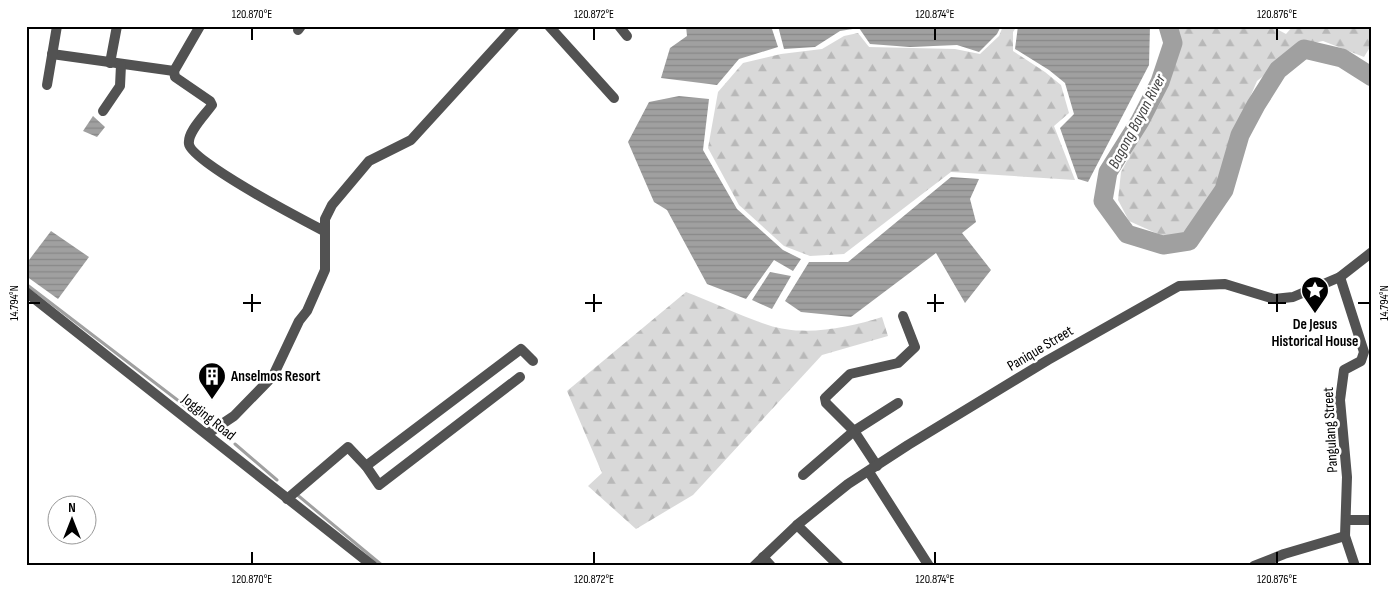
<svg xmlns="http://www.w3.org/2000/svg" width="1398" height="592" viewBox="0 0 1398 592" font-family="'Sofia Sans Condensed',sans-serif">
<defs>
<pattern id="forest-firs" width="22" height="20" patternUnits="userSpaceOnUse" patternTransform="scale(1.25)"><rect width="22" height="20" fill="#d9d9d9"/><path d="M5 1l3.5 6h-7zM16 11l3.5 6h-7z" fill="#b8b8b8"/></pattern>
<pattern id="water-rules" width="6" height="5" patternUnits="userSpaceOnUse" patternTransform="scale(1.25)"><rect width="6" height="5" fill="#a0a0a0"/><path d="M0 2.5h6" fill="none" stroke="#888"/></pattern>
</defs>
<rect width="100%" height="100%" fill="#fff"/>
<!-- forest -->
<g fill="url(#forest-firs)">
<path d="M1003,26H1017L1013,32V51L1045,72L1061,85L1069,113L1054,126L1075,180L951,172L844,254L810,256L784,246L739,205L708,148L718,92L743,63L781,54L822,49L844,36L858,33L869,47L955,49L980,54L999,36Z"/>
<path d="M1178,26H1271L1286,34L1293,26H1372V44L1364,57L1323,41L1303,45L1257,81L1239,123L1221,184L1189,232L1167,238L1129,221L1118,200L1121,172L1156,107L1181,43Z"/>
<path d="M686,292C713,302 740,316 768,325C803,337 848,328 882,317L888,336L822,355L693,495L636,529L588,486L602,473L567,391Z"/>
</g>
<!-- water -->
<g fill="url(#water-rules)">
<path d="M686,26H771L778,47L739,59L717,85L661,78L670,48L687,36Z"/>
<path d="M778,26H1001L997,34L979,52L957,45L910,47L870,44L859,28L840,31L815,47L784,49Z"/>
<path d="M1018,26H1150L1149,65L1088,182L1078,179L1060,128L1074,114L1065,83L1049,70L1015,49Z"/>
<path d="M679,96L709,99L703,150L737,209L783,250L801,259L793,271L774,260L746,299L707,284L667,210L654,202L628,142L649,102Z"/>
<path d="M93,116L105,127L97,137L83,131Z"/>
<path d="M951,177L979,179L970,199L976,222L962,233L991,270L965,303L936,253L851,317L801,312L785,301L809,262H848Z"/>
<path d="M51,231L89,257L58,299L26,276V264Z"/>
<path d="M770,272L791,276L772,309L752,300Z"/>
</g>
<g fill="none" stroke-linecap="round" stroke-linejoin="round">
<!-- stream -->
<g stroke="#a0a0a0" stroke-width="3">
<path d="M26,284L214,428"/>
<path d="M235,444L277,480"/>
<path d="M295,493L383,566"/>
</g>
<!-- river -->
<path stroke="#a0a0a0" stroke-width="19" d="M1168,26L1173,43L1160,82L1140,121L1108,172L1103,201L1127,234L1163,245L1189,241L1224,190L1240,135L1256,105L1278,70L1304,49L1342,58L1372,77"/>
<!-- minor -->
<g stroke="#525252" stroke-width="10">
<path d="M200,26L174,71L175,77L210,101L212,105C205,115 187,132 189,144C191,162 303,220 324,231"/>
<path d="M549,26L614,98"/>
<path d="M619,26L627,36"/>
<path d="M298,30L301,26"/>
<path d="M52,54L174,71"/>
<path d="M110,63L117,26"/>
<path d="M47,85L57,26"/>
<path d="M103,111L120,86L121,65"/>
<path d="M1340,277L1364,352L1361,361L1344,370L1340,400L1347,477L1345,536L1355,566"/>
<path d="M207,434L234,416L273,376L299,321L307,311L325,270V219L332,205L369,161L411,140L515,26"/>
<path d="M366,466L521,349L533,361"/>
<path d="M877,466L854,431L826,403L825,398L850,374L898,363L915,347L903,316"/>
<path d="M869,472L929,566"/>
<path d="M803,475L854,431L898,403"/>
<path d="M287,499L348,447L366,466L379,485L520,377"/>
<path d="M1346,520H1372"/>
<path d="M797,525L839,566"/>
<path d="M763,557L771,566"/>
<path d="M754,566L797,525L848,484L908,445L1048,360L1179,286L1225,284L1274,299L1293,297L1340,277L1372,252"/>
<path d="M1254,566L1284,554L1345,536"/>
</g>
<!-- tertiary -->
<path stroke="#525252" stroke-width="10" d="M26,292L373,566"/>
</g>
<!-- ticks -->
<path fill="none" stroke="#000" stroke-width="2" d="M252,28V40M594,28V40M935,28V40M1277,28V40M252,294V312M594,294V312M935,294V312M1277,294V312M28,303H40M243,303H261M585,303H602M927,303H944M1268,303H1286M1358,303H1370M252,552V564M594,552V564M935,552V564M1277,552V564"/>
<!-- icons -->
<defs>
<g id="sight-pin" transform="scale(1.4375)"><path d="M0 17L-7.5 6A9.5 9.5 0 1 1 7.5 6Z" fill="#000" stroke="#fff"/><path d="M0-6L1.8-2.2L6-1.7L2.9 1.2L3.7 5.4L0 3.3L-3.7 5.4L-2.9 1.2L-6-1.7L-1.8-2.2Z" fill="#fff"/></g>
<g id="building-pin" transform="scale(1.4375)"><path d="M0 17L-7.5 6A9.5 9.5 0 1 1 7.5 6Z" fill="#000" stroke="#fff"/><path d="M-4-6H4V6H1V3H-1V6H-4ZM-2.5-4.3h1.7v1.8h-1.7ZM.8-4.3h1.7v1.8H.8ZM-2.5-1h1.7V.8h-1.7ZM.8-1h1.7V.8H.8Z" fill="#fff"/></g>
</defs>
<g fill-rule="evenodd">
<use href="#sight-pin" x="1315" y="290"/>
<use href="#building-pin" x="212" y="376"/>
</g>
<g text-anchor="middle" stroke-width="5" stroke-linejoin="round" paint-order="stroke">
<!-- poi labels -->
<g font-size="15" font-weight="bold" fill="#000" stroke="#fff">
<text x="1315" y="329">De Jesus<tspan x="1315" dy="17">Historical House</tspan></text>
<text x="231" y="381" text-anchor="start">Anselmos Resort</text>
</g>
<!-- street labels -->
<g font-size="15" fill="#000" stroke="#fff">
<text transform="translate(1040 348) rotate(-31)" y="5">Panique Street</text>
<text transform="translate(209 417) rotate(39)" y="5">Jogging Road</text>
<text transform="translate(1330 430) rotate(-93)" y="5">Pangulang Street</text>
</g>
<!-- water labels -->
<g font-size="16" font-style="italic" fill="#414141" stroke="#fff">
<text transform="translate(1136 121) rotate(-62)" y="6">Bagong Bayan River</text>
</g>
</g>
<!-- border -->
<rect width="1398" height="592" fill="none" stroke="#ffffff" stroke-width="55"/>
<!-- north arrow -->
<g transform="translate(72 520)"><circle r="24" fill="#ffffff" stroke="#999999"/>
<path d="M0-4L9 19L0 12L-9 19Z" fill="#000000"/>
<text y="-8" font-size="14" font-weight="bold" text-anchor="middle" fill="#000000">N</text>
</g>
<rect x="28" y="28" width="1342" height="536" fill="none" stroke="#000" stroke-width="2"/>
<g font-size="12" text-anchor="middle" fill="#000">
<text x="252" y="18">120.870°E</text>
<text x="594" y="18">120.872°E</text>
<text x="935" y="18">120.874°E</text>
<text x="1277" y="18">120.876°E</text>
<text transform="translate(14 303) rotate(-90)" y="4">14.794°N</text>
<text transform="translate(1384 303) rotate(-90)" y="4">14.794°N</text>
<text x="252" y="583">120.870°E</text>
<text x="594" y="583">120.872°E</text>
<text x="935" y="583">120.874°E</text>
<text x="1277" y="583">120.876°E</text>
</g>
</svg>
